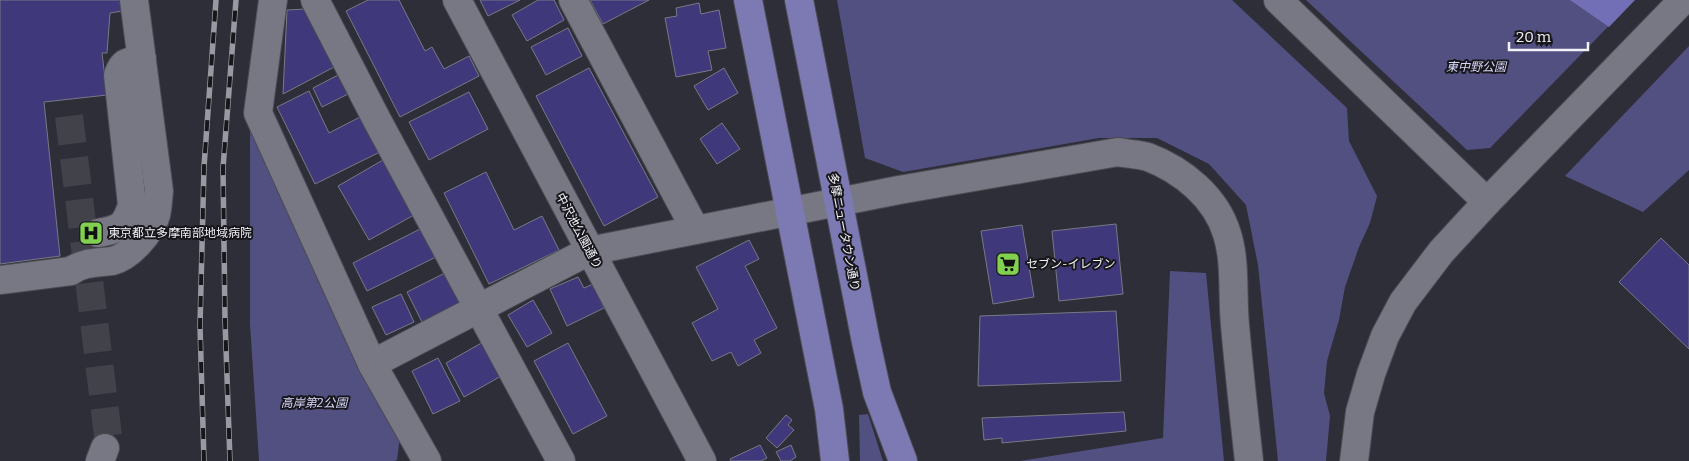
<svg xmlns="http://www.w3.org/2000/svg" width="1689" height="461" viewBox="0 0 1689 461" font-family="Bitter,'Noto Sans JP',serif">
<rect width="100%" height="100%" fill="#2e2e38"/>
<!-- green -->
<g fill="#524f81">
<path d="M837,0H1232L1346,107L1347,108L1349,141L1377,196L1370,223L1359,247L1345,287L1339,320L1327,361L1324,393L1330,416L1326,461H1278L1258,265L1246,205L1209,164L1157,138H1099L903,172L865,158Z"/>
<path d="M1306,0H1634L1490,148L1467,150Z"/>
<path d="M1689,46V170L1643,212L1565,176Z"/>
<path d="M250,122L400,437L397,460L394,461H259L250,324Z"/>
<path d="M1170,271L1206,273L1224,461H1020L1163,438Z"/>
<path d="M868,414L883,461H860L859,415Z"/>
</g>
<!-- water -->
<path fill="#736fb6" d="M1570,0H1635L1609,27Z"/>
<!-- building -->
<g fill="#3f387a" stroke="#797985">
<path d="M0,0H128L129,10L110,13L107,53H102L107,95L44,102L60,256L0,264Z"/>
<path d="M368,0H399L425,51L432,47L444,69L469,56L479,76L400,117L346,11Z"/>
<path d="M480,0H520L488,16Z"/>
<path d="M538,0H554L564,20L527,41L512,15Z"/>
<path d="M590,0H649L603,24Z"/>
<path d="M699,3L701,14L719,10L726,48L708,51L712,70L676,77L665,18L677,16L676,8Z"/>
<path d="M306,9L336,66L283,94L287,10Z"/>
<path d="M568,28L582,56L546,75L531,47Z"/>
<path d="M589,68L658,197L604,226L536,96Z"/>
<path d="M724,68L738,93L708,110L694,86Z"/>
<path d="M342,73L352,92L322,107L313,88Z"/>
<path d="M309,91L329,133L362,116L380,152L315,184L277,107Z"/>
<path d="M469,92L488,129L429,160L409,122Z"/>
<path d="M722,123L740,149L717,164L700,139Z"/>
<path d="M383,160L414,215L369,240L338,186Z"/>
<path d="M486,172L514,230L542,216L559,250L489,284L444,193Z"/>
<path d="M1116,224L1123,294L1059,301L1052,231Z"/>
<path d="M1022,225L1034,297L993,304L981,231Z"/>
<path d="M424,227L438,256L367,291L353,263Z"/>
<path d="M1661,238L1689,265V349L1619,282Z"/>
<path d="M749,240L759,259L745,266L777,328L754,340L761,353L738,366L731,352L712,361L692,323L718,309L696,267Z"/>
<path d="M447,272L462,302L422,322L407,292Z"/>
<path d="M578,277L584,288L593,284L604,308L567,326L550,289Z"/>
<path d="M401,294L414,322L386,335L372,307Z"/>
<path d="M533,300L552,333L527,347L508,315Z"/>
<path d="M1116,311L1121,381L978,386L980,316Z"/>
<path d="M485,341L503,375L464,397L446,363Z"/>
<path d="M568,343L607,416L573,434L534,361Z"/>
<path d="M438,358L460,401L433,414L412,371Z"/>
<path d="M1124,412L1126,431L1002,443V438L984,440L982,418Z"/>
<path d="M786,415L792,420L788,425L794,430L777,448L766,438Z"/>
<path d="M760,445L767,458L761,461H731L730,459Z"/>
<path d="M791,445L796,457L790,461H781L776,452Z"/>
</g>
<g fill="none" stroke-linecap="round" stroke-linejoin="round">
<!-- minor-tunnel -->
<path stroke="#42424b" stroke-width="28" stroke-dasharray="28 14" stroke-linecap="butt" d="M69,116L108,436L105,448"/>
<!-- minor casing -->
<g stroke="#4b4b53" stroke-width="30">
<g id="minor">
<path d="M273,0L258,113L372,364L427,461"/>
<path d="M315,0L377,120L561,461"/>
<path d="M457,0L702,461"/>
<path d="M573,0L695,229"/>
<path d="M1278,0L1487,202"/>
<path d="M98,233C120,229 125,227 132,205L118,75C123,61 127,62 142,59"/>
<path d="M0,280L71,271C83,262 97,263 112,261C130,257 151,232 156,215C158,207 158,199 159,191L134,0"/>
<path d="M372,364L589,251L899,190L1118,152C1127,154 1139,154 1148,157C1182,170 1216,197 1227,234C1236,262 1232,295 1235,325C1239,370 1244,416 1249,461"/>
<path d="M100,461L105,448"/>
<path d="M1354,461L1360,412L1371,374L1385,336L1403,302L1441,252L1487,202L1683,0"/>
</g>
</g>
<!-- major casing -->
<g stroke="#4b4b53" stroke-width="30">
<g id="major">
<path d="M748,0L829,409L835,461"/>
<path d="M799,0L866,342L877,392L903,461"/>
</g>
</g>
<!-- minor -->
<use href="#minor" stroke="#787884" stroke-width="28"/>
<!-- major -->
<use href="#major" stroke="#7d79b3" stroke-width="28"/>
<!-- rail casing -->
<g stroke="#9999a2" stroke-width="5.5">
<g id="rail">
<path d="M204,461L200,326L204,167L216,0"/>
<path d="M230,461L225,320L223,168L236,0"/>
</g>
</g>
<!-- rail -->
<use href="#rail" stroke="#17171b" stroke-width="4" stroke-dasharray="11" stroke-linecap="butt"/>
</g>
<!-- icons -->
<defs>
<g id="hospital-square" transform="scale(1.25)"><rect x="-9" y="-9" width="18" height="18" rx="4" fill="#82d050" stroke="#17171b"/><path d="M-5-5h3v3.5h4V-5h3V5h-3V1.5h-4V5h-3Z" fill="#111"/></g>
<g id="supermarket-square" transform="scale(1.25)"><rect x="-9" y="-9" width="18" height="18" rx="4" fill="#82d050" stroke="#17171b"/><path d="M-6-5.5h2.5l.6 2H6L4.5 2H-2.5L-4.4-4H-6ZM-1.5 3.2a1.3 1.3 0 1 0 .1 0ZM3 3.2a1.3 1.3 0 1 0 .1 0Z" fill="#111"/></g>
</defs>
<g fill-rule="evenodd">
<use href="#hospital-square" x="91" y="233"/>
<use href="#supermarket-square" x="1008" y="264"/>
</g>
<g text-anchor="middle" stroke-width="4" stroke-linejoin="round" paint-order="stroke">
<!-- park labels -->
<g font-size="12" font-style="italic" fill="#d6d6fe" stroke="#17171b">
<text x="1476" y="71">東中野公園</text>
<text x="314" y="407">高岸第2公園</text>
</g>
<!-- street labels -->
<g font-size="12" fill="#f1f1f8" stroke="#17171b">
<text transform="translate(579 231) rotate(62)" y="4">中沢池公園通り</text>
<text transform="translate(844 232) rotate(79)" y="4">多摩ニュータウン通り</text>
</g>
<!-- poi labels -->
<g font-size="12" fill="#f1f1f8" stroke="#17171b" text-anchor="start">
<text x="108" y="237">東京都立多摩南部地域病院</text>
<text x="1026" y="268">セブン-イレブン</text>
</g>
</g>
<!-- scale -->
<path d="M1509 42v8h79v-8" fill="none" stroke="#f1f1f8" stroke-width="2.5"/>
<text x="1516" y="42" font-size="15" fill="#f1f1f8" stroke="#17171b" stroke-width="4" paint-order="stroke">20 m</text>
</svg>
